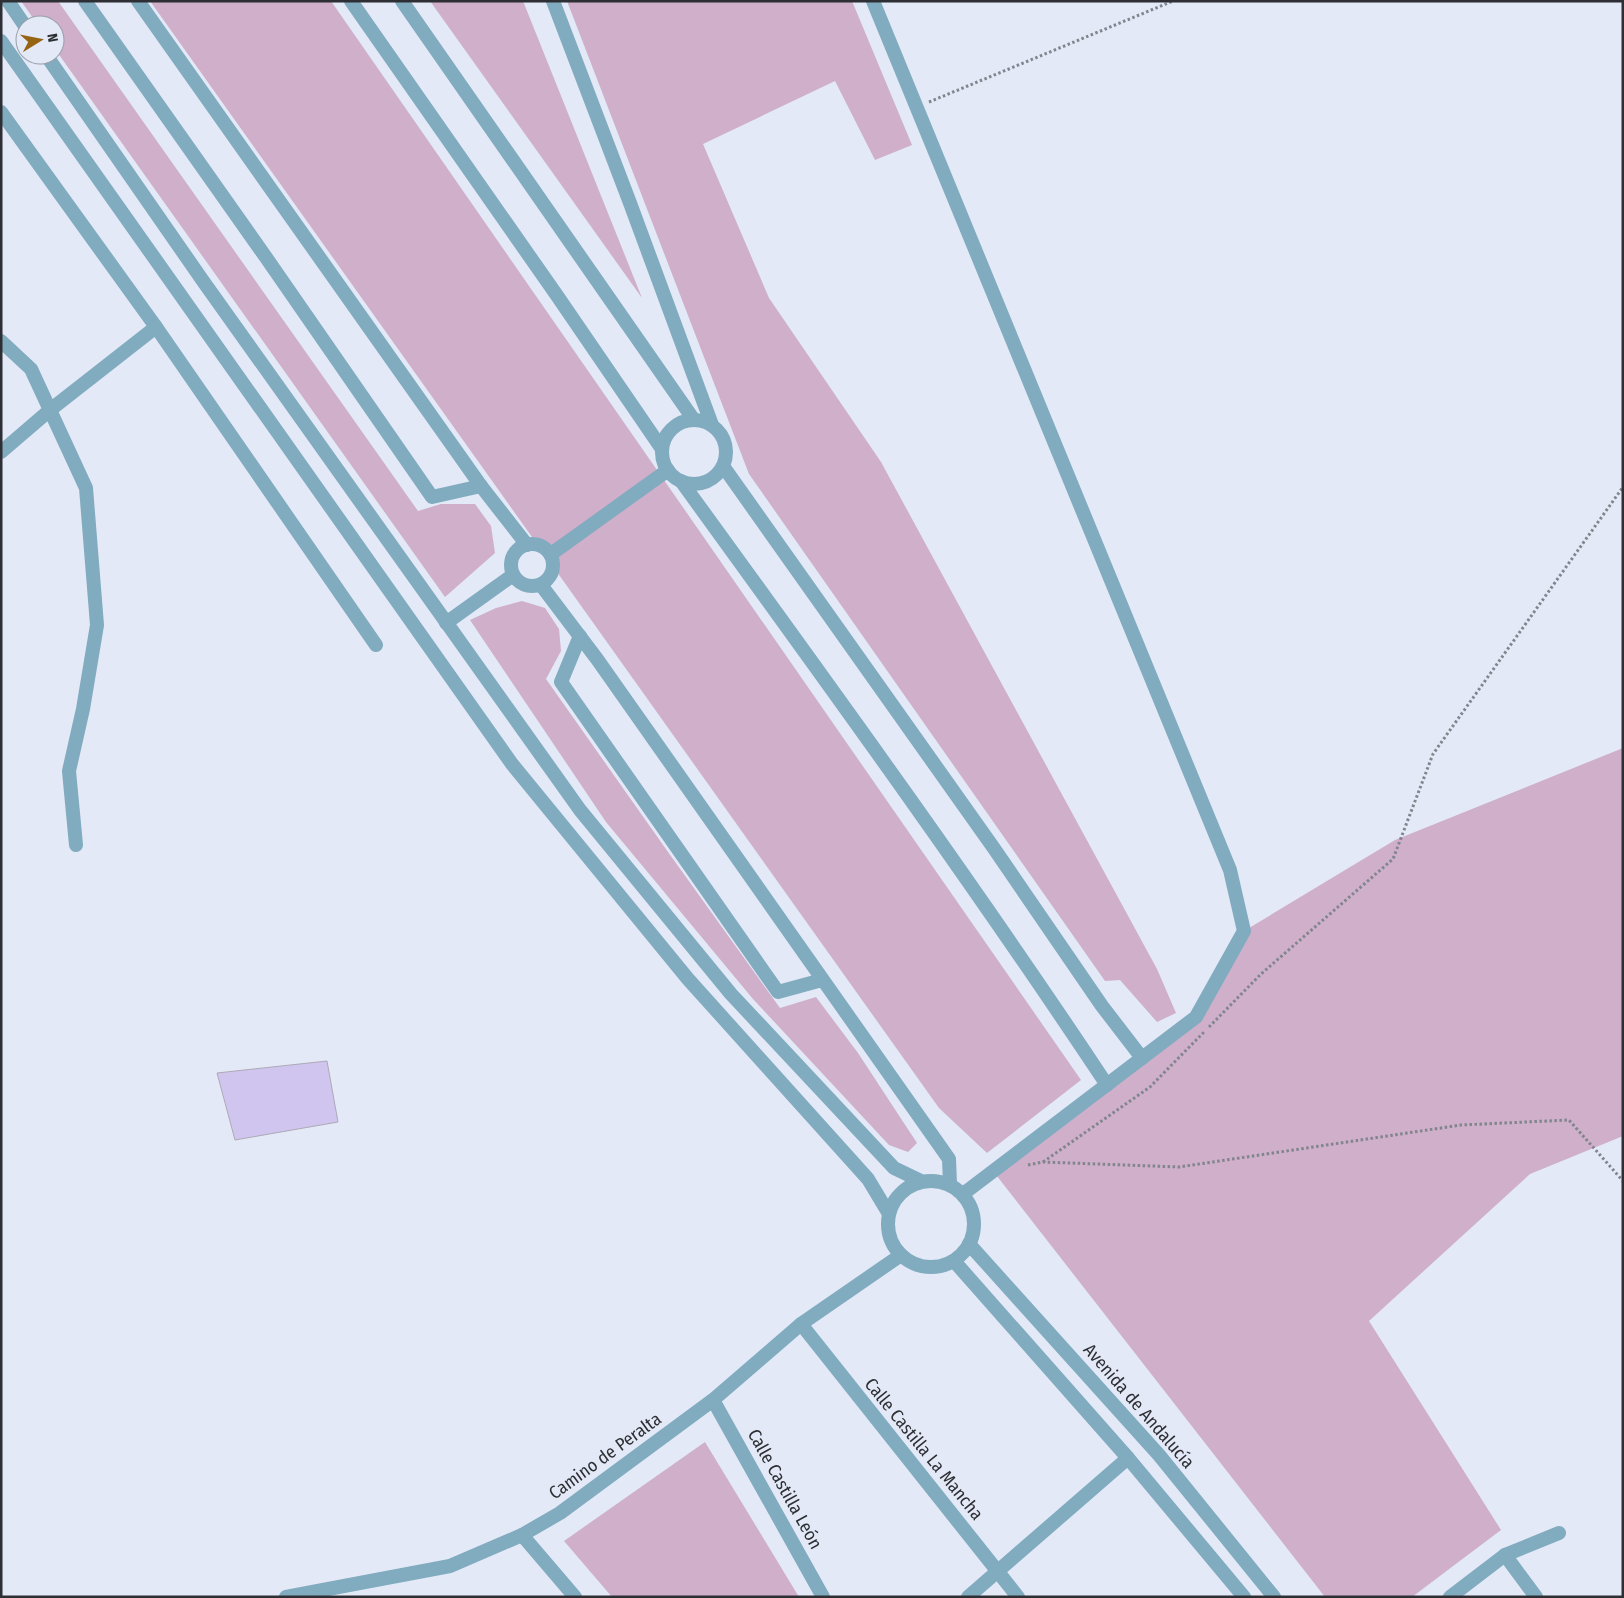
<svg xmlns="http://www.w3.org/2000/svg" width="1624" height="1598" viewBox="0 0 1624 1598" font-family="'Fira Sans Condensed',sans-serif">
<rect width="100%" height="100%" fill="#e3e9f6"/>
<!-- green -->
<g fill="#cfafca">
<path d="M21,1H58L418,511L441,504H475L491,526L495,553L445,597L55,49V25H38Z"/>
<path d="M150,1H331L1081,1080L987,1153L939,1108Z"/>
<path d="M430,1H523L642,298Z"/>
<path d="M567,1H852L912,145L875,160L835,81L703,144L769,298L881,462L1157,969L1176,1013L1157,1022L1120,980L1105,981L749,474Z"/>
<path d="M522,601L545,608L559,629L561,651L546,679L668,852L780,1008L816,997L858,1053L917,1143L908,1152L889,1145L753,999L606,822L470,620L496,608Z"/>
<path d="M1623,748V1136L1530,1174L1369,1321L1501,1530L1412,1597H1325L993,1171L1196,1017L1244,931L1395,840Z"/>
<path d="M705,1442L799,1597H612L564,1541Z"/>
</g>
<!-- building -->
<path fill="#d0c5ef" stroke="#ada9b6" d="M327,1061L338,1122L235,1140L217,1073Z"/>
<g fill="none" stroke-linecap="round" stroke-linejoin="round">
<!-- path -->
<g stroke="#81858d" stroke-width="3" stroke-dasharray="2.5 2.5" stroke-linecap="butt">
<path d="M929,102L1173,1"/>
<path d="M1209,1027L1261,974L1393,859L1433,754L1623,487"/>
<path d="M1043,1162L1150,1087L1205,1031"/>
<path d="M1028,1165L1043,1162L1179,1167L1461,1125L1569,1120L1623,1181"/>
</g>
<!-- minor -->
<g stroke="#81abbf" stroke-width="14">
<path d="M85,1L265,256L432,497L481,486"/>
<path d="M138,1L481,486L527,545"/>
<path d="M351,1L558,297L662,449"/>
<path d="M402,1L694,420"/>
<path d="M553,1L630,203L712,425"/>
<path d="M873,1L1230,870L1244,931L1196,1017L963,1194"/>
<path d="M1,112L156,327L376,645"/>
<path d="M1,341L31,369L86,488L97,625L83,709L69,771L76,845"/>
<circle cx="694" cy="452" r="32"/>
<path d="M1,452L50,410L156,327"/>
<path d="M723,466L993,847L1102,1006L1142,1058"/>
<path d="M681,481C826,681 971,880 1107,1085"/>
<circle cx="532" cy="565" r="21"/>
<path d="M551,554L668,470"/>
<path d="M541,585L597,659L942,1149L949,1159L950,1184"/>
<path d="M446,623L513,575"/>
<path d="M580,636L561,682L778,992L822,980"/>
<path d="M801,1324L1018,1597"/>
<path d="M713,1400L823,1597"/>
<path d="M522,1535L575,1597"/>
<path d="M1505,1555L1536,1597"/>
<path d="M286,1597L450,1566L522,1535L560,1513L713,1400L801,1324L901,1255"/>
<path d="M968,1597L1128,1458"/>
<path d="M1450,1597L1505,1555L1559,1533"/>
</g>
<!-- tertiary -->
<g stroke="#81abbf" stroke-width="14">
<path d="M8,1L25,26"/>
<path d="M1,41L512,764L688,979L868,1179L889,1214"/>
<path d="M46,55L203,281L580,810L731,994L894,1168L921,1181"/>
<circle cx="931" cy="1224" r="43"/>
<path d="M969,1244L1159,1455L1274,1597"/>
<path d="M954,1261L1128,1458L1244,1597"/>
</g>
</g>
<g text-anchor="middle" stroke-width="4.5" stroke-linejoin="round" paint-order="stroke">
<!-- street labels -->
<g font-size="18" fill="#2d2f34" stroke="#e3e9f6">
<text transform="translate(1139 1406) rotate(49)" y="6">Avenida de Andalucía</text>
<text transform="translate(924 1449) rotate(51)" y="6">Calle Castilla La Mancha</text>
<text transform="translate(605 1456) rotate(-36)" y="6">Camino de Peralta</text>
<text transform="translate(785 1489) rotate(61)" y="6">Calle Castilla León</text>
</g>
</g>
<!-- border -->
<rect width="1624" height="1598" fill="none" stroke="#2d2f34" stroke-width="5"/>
<!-- north arrow -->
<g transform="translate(40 40) rotate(80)"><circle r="24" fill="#e3e9f6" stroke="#9a9fa8"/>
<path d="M0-4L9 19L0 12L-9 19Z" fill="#956514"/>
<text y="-8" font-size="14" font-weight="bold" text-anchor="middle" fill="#2d2f34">N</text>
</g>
</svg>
